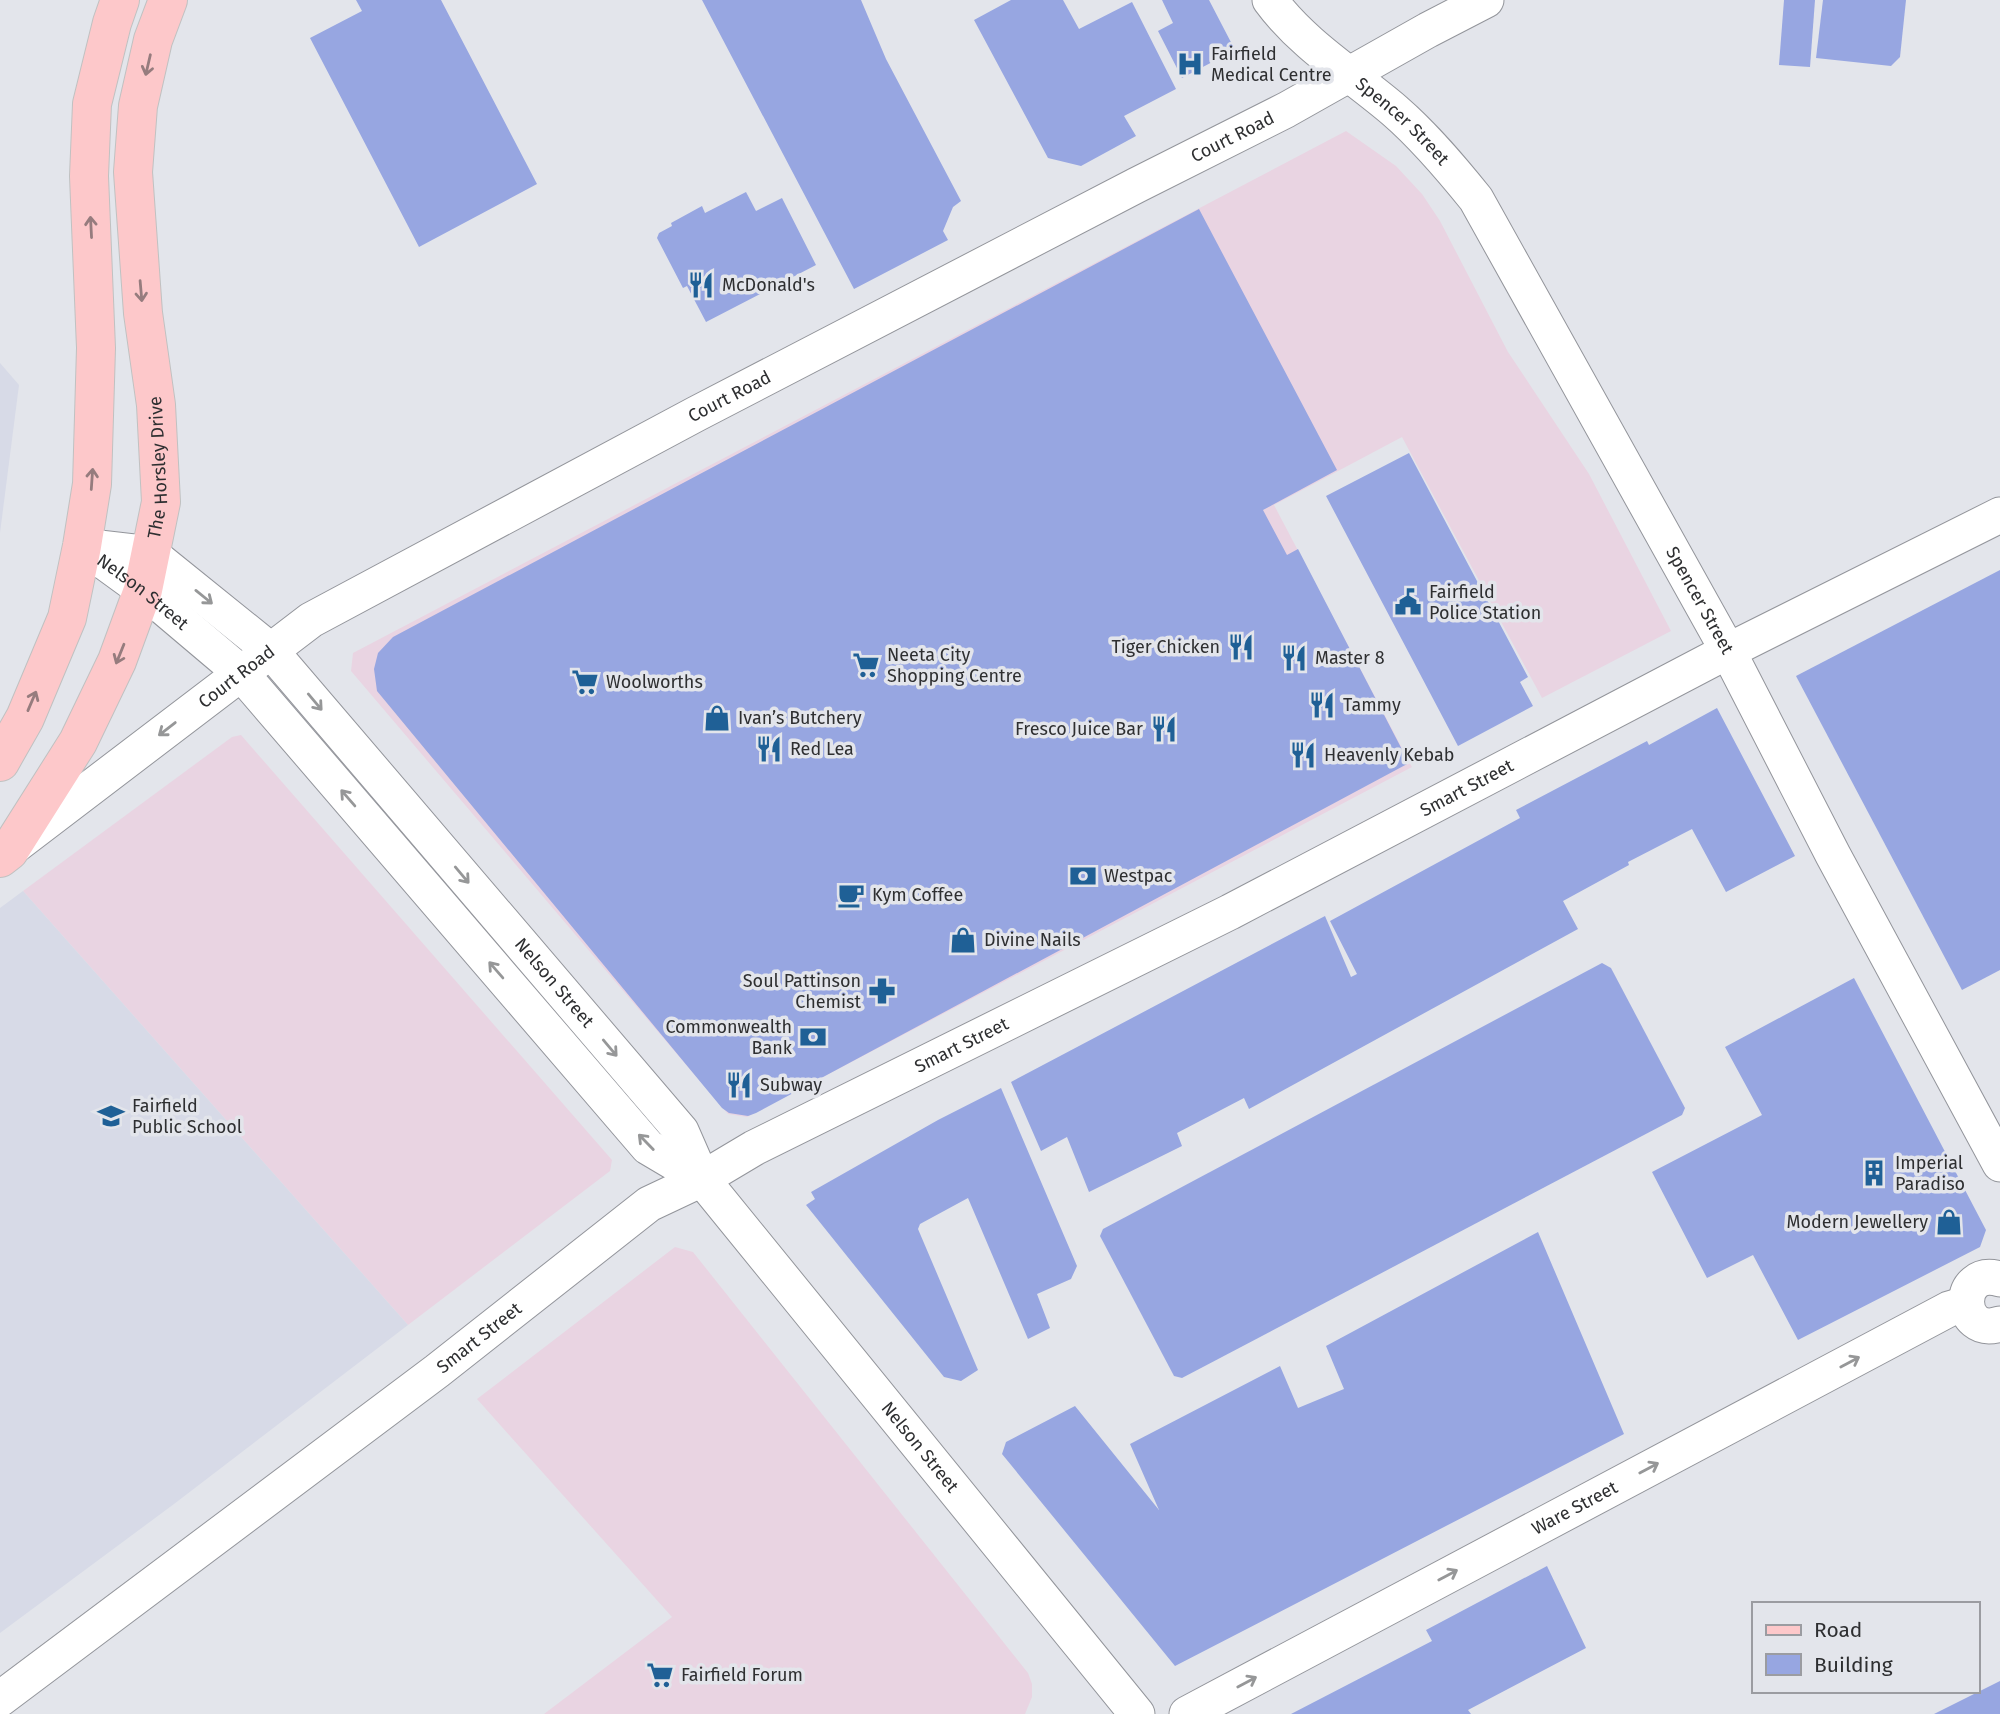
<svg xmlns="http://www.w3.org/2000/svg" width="2000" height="1714" viewBox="0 0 2000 1714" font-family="'Fira Sans',sans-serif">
<rect width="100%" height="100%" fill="#e3e5eb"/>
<!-- commercial -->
<g fill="#e9d4e2">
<path d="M1346,131L1396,166L1422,194L1440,221L1508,352L1589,474L1671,631L1542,698L1402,437L1274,505L1412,767L747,1117L728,1114L351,671L353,653Z"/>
<path d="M241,735L612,1160L610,1171L408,1325L23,891L232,737Z"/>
<path d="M675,1247L693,1252L1028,1673L1032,1684V1697L1025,1714H544L672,1617L477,1399Z"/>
</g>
<!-- built -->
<g fill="#d7dae7">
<path d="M0,363L19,385L0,533Z"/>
<path d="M23,891L408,1325L174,1504L0,1633V908Z"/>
</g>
<!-- building -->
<g fill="#97a6e1">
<path d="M356,0H441L537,184L419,247L310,38L362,11Z"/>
<path d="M702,0H861L886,59L961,201L953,207L943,231L948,240L854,289Z"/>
<path d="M1011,0H1063L1079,29L1132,2L1176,89L1124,116L1136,136L1081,166L1048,158L974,20Z"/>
<path d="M1162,0H1209L1235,50L1182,78L1158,31L1173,23Z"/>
<path d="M1784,0H1815L1810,67L1779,65Z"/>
<path d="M1823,0H1906L1900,57L1891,66L1816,58Z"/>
<path d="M746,192L756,211L782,198L816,265L706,322L687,286L683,288L657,238L659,233L672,226L671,223L702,206L705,213Z"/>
<path d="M1199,209L1337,470L1263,510L1287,555L1298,549L1409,763L756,1113L748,1116L729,1113L722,1108L377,691L374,669L378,653L393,637Z"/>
<path d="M1409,453L1528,677L1520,682L1533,706L1458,746L1326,496Z"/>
<path d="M2000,570V970L1962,990L1796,676Z"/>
<path d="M1717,708L1795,856L1726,892L1692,829L1628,862L1629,865L1563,901L1578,929L1249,1109L1244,1098L1177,1133L1182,1146L1089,1192L1067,1137L1041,1151L1011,1082L1325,916L1351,977L1357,974L1330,921L1520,818L1516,810L1647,741L1649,745Z"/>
<path d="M1602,963L1611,968L1685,1108L1682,1115L1182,1378L1174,1376L1100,1236L1103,1229Z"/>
<path d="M1854,978L1986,1230L1980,1247L1798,1340L1753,1255L1707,1278L1652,1172L1762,1115L1725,1047Z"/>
<path d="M1001,1088L1077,1266L1071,1279L1037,1294L1050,1328L1028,1339L968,1198L920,1224L918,1229L978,1370L961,1381L944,1377L806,1205L815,1199L811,1192L938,1120Z"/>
<path d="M1538,1232L1624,1434L1175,1666L1002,1454L1006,1442L1075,1406L1159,1510L1130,1444L1280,1366L1298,1408L1344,1389L1326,1346Z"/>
<path d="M1547,1566L1586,1648L1468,1710L1471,1714H1291L1432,1641L1426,1630Z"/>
<path d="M2000,1681V1714H1934Z"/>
</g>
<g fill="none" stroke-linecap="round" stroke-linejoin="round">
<!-- street casing -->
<g stroke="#93959b" stroke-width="37">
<g id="street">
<path id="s1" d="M1270,0C1303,45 1353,75 1395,111C1425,137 1451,168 1476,199L1728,651L1833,855L2000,1164"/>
<path id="s2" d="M82,546L151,554L270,650L681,1131L702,1179L1137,1714"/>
<path id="s3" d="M84,547L143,590L240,672L648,1147L702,1179"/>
<path id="s4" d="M17,844L311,620L696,414L1137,185L1286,110L1428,30L1486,0"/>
<path d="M2000,1279C1955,1266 1956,1338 2000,1324"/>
<path id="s5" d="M0,1699L437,1371L649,1204L702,1179L754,1148L1230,912L1728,651L2000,515"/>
<path id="s6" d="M1187,1714L1949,1309L1966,1304"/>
</g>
</g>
<!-- primary casing -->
<g stroke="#c0c1c1" stroke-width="40">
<g id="primary">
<path d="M0,762L25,718L67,618L82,546L92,484L96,348L89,176L92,104L112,23L120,0"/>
<path id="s7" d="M0,858L9,851L78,742L117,661L143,590L161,502L156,405L143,313L133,172L138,106L153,40L168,0"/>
</g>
</g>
<!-- street -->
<use href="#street" stroke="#fff" stroke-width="35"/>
<!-- primary -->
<use href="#primary" stroke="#fdc8ca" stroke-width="38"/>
</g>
<!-- one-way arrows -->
<defs><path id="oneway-shaft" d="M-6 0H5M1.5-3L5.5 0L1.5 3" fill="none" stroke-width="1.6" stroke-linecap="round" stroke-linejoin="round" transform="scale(1.75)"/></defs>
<g stroke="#967c7e">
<use href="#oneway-shaft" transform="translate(148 65) rotate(103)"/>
<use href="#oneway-shaft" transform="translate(91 227) rotate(-93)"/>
<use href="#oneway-shaft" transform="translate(141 291) rotate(85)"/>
<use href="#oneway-shaft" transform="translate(92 479) rotate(-86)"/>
<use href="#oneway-shaft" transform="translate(120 654) rotate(112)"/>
<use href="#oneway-shaft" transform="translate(32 701) rotate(-67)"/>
</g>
<g stroke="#969798">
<use href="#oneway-shaft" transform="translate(204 597) rotate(39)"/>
<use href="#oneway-shaft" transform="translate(315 702) rotate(50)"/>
<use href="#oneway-shaft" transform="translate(167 729) rotate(142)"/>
<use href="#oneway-shaft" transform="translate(348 798) rotate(-131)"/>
<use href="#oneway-shaft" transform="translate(462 875) rotate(50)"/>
<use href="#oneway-shaft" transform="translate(496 970) rotate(-131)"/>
<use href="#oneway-shaft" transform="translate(610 1048) rotate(50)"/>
<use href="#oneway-shaft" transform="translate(646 1142) rotate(-134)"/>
<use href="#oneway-shaft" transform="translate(1850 1362) rotate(-28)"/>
<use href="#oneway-shaft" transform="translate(1649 1468) rotate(-28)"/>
<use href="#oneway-shaft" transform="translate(1448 1575) rotate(-28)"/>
<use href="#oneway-shaft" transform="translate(1247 1682) rotate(-28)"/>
</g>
<!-- icons -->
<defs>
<g id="hospital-bare" transform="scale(2.1)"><path d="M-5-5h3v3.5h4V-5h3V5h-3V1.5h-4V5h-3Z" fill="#1f6096" stroke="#e3e5eb" stroke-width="2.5" paint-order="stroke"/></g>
<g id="restaurant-bare" transform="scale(2.1)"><path d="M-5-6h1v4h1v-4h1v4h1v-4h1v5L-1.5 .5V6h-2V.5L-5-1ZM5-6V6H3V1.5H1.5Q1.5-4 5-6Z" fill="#1f6096" stroke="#e3e5eb" stroke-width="2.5" paint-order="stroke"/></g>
<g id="civic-bare" transform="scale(2.1)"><path d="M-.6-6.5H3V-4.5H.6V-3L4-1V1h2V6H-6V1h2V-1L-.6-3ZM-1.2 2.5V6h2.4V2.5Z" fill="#1f6096" stroke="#e3e5eb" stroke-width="2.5" paint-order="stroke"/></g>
<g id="supermarket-bare" transform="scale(2.1)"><path d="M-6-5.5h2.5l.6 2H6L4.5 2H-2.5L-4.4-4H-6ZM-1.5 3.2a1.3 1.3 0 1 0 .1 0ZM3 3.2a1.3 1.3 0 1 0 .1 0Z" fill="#1f6096" stroke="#e3e5eb" stroke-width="2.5" paint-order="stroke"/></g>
<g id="shop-bare" transform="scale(2.1)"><path d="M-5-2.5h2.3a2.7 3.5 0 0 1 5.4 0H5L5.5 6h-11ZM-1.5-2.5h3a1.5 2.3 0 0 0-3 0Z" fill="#1f6096" stroke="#e3e5eb" stroke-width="2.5" paint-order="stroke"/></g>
<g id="bank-bare" transform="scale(2.1)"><path d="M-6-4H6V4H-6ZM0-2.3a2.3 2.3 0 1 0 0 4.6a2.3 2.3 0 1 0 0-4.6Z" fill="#1f6096" stroke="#e3e5eb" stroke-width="2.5" paint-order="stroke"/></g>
<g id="cafe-bare" transform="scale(2.1)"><path d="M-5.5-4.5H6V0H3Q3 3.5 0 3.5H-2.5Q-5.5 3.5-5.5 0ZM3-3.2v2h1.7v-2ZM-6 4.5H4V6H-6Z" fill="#1f6096" stroke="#e3e5eb" stroke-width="2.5" paint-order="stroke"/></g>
<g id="pharmacy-bare" transform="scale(2.1)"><path d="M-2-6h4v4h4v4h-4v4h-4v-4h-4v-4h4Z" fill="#1f6096" stroke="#e3e5eb" stroke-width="2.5" paint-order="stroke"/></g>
<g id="school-bare" transform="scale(2.1)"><path d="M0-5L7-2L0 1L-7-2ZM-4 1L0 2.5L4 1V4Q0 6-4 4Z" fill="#1f6096" stroke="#e3e5eb" stroke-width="2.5" paint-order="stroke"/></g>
<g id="building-bare" transform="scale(2.1)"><path d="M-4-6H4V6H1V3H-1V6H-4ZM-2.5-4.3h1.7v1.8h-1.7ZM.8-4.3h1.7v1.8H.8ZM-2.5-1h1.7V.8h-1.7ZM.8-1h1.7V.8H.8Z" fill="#1f6096" stroke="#e3e5eb" stroke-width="2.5" paint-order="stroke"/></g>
</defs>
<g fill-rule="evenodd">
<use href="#hospital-bare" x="1190" y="64"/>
<use href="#restaurant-bare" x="701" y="285"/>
<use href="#civic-bare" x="1408" y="602"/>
<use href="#restaurant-bare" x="1241" y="647"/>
<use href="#restaurant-bare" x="1294" y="658"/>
<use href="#supermarket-bare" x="866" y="665"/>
<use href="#supermarket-bare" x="585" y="682"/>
<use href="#restaurant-bare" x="1322" y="705"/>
<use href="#shop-bare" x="717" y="718"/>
<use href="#restaurant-bare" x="1164" y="729"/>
<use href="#restaurant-bare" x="769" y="749"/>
<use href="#restaurant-bare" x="1303" y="755"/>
<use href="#bank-bare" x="1083" y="876"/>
<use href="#cafe-bare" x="851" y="895"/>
<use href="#shop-bare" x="963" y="940"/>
<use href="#pharmacy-bare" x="882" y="991"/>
<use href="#bank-bare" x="813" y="1037"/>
<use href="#restaurant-bare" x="739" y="1085"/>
<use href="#school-bare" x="111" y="1116"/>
<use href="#building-bare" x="1874" y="1173"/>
<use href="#shop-bare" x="1949" y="1222"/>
<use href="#supermarket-bare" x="660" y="1675"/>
</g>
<g text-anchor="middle" stroke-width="7" stroke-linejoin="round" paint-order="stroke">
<!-- poi labels -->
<g font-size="18" fill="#2e2f31" stroke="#e3e5eb" text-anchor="start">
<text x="1211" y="60">Fairfield<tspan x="1211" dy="21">Medical Centre</tspan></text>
<text x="722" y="291">McDonald's</text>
<text x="1429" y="598">Fairfield<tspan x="1429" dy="21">Police Station</tspan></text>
<text x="1220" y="653" text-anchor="end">Tiger Chicken</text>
<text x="887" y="661">Neeta City<tspan x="887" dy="21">Shopping Centre</tspan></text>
<text x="1315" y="664">Master 8</text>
<text x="606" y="688">Woolworths</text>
<text x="1343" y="711">Tammy</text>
<text x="738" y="724">Ivan’s Butchery</text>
<text x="1143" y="735" text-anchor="end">Fresco Juice Bar</text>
<text x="790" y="755">Red Lea</text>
<text x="1324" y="761">Heavenly Kebab</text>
<text x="1104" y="882">Westpac</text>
<text x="872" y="901">Kym Coffee</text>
<text x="984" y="946">Divine Nails</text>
<text x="861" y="987" text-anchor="end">Soul Pattinson<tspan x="861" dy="21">Chemist</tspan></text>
<text x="792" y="1033" text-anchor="end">Commonwealth<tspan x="792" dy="21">Bank</tspan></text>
<text x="760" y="1091">Subway</text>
<text x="132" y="1112">Fairfield<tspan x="132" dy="21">Public School</tspan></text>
<text x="1895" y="1169">Imperial<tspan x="1895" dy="21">Paradiso</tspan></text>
<text x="1928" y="1228" text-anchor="end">Modern Jewellery</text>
<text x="681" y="1681">Fairfield Forum</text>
</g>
<!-- street labels -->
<g font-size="18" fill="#2e2f31" stroke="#e3e5eb">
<text dy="6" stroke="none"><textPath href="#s1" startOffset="180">Spencer Street</textPath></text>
<text dy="6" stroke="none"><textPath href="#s4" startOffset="1410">Court Road</textPath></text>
<text dy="6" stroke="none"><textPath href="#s4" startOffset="844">Court Road</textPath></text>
<text dy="6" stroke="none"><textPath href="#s7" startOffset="430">The Horsley Drive</textPath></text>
<text dy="6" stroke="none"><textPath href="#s3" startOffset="74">Nelson Street</textPath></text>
<text dy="6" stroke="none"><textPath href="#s1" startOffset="747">Spencer Street</textPath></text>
<text dy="6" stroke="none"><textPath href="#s4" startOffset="276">Court Road</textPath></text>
<text dy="6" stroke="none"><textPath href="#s5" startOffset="1734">Smart Street</textPath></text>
<text dy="6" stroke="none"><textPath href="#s2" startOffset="660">Nelson Street</textPath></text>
<text dy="6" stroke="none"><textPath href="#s5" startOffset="1167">Smart Street</textPath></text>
<text dy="6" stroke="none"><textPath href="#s5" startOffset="600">Smart Street</textPath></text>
<text dy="6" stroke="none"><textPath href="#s2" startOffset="1253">Nelson Street</textPath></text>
<text dy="6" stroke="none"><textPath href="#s6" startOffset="439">Ware Street</textPath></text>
</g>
</g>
<!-- legend -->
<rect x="1752" y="1602" width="228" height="91" fill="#e3e5eb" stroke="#9b9ca1" stroke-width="2"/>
<rect x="1766" y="1625" width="35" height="10" fill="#fdc8ca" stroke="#9b9ca1" stroke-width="2"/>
<text x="1814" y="1637" font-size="21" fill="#2e2f31">Road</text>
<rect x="1766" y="1654" width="35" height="21" fill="#97a6e1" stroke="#9b9ca1" stroke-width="2"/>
<text x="1814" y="1672" font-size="21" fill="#2e2f31">Building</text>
</svg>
